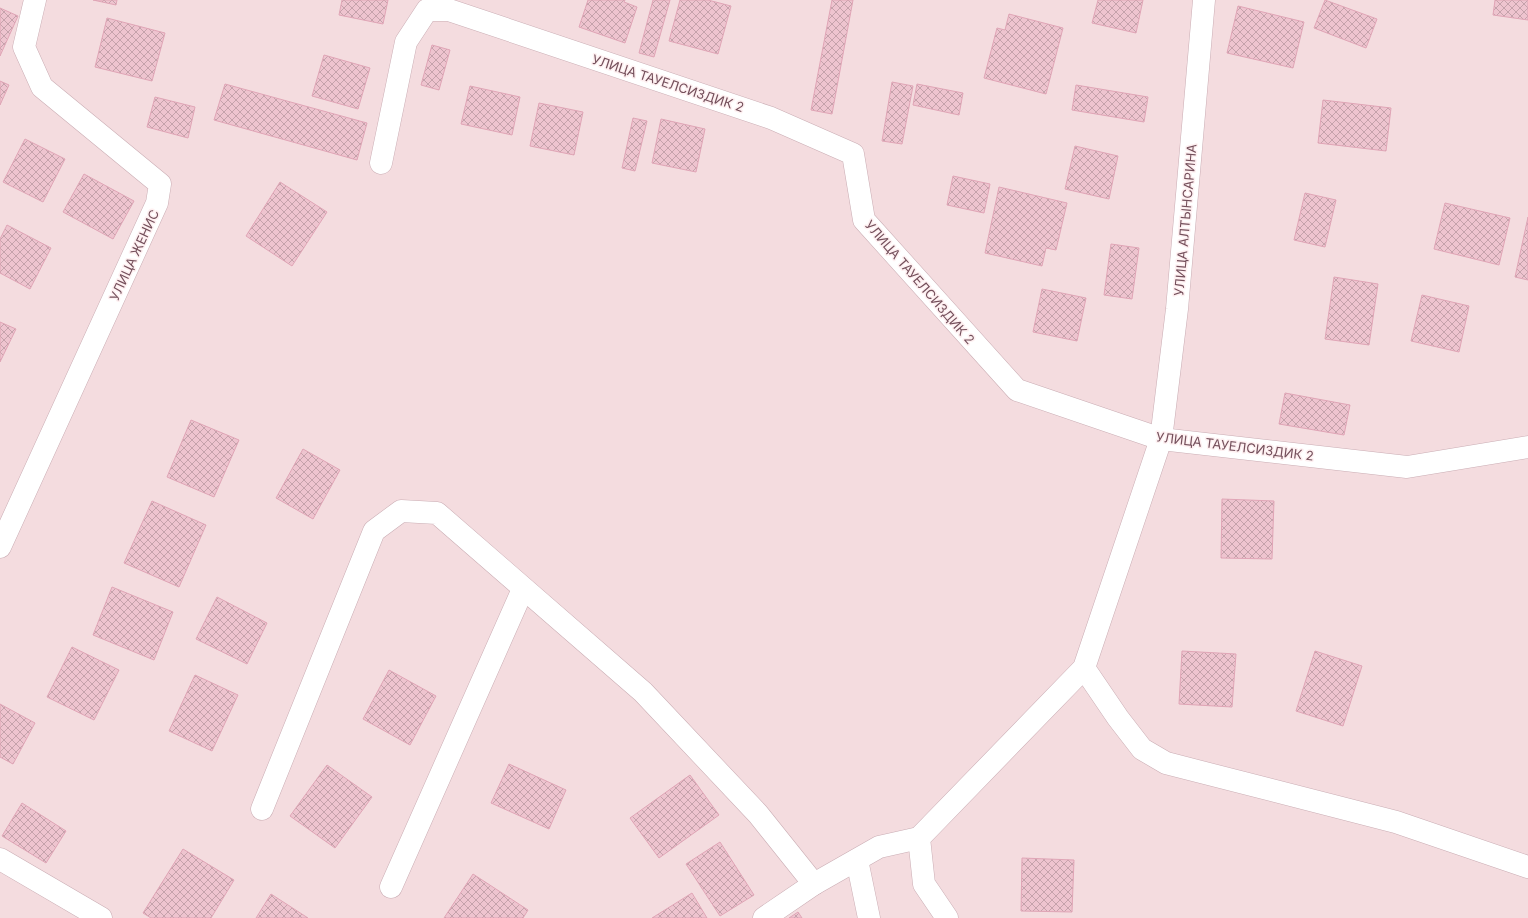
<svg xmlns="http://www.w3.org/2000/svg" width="1528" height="918" viewBox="0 0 1528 918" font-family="Inter,sans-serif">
<defs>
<pattern id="building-cross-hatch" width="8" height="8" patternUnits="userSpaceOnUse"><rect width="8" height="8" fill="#eec4cf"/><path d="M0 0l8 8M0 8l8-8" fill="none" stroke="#c5a2ab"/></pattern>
</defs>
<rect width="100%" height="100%" fill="#fbeaeb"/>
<!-- residential -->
<rect fill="#f4dcdf" x="0" y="0" width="1528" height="918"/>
<!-- building -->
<g fill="url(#building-cross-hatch)" stroke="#e0a5b6">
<path d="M93,0H117L116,5Z"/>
<path d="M342,0H388L383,24L339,15Z"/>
<path d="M588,0H625L624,2L637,7L625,43L579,27Z"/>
<path d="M653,0H670L654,57L639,53Z"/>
<path d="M680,0H708L731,6L718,54L669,41Z"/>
<path d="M832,0H853L832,114L811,110Z"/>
<path d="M1098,0H1143L1136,33L1092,23Z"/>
<path d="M1325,0L1377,19L1366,48L1314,28Z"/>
<path d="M1495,0H1528V20L1493,15Z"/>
<path d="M1238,6L1304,22L1293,68L1227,53Z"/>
<path d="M0,8L18,16L0,56Z"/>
<path d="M1009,14L1063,28L1046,94L984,78L997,28L1005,30Z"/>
<path d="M107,18L165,33L152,81L95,67Z"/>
<path d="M432,45L450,50L439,90L421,85Z"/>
<path d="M324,55L370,68L358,109L312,96Z"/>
<path d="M0,81L9,85L0,105Z"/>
<path d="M892,82L913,86L902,144L882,141Z"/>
<path d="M225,84L367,123L357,160L214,120Z"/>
<path d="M917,84L963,93L959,115L913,105Z"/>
<path d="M1076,85L1148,97L1144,122L1072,110Z"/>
<path d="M470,86L520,97L512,135L461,124Z"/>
<path d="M155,97L195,107L188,138L147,127Z"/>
<path d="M1323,100L1391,108L1386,151L1318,143Z"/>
<path d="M539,103L583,112L574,155L530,146Z"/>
<path d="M633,118L647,121L635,171L622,168Z"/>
<path d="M661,119L705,129L696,172L652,163Z"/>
<path d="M25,139L65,159L43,202L3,182Z"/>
<path d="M1075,146L1118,156L1109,199L1065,189Z"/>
<path d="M84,174L134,201L113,239L63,212Z"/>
<path d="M953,176L990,184L984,213L947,205Z"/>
<path d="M280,182L327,212L292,266L246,236Z"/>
<path d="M999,187L1067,203L1056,250L1046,248L1042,266L985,253Z"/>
<path d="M1305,193L1336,200L1325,247L1294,240Z"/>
<path d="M1445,203L1510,218L1499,265L1434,249Z"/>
<path d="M1528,217V280L1515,277Z"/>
<path d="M7,225L51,248L30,289L0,273V239Z"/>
<path d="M1111,244L1139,248L1132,299L1104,295Z"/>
<path d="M1334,277L1378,284L1369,345L1325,339Z"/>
<path d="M1042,289L1086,298L1077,341L1033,332Z"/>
<path d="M1422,295L1469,306L1459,352L1411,341Z"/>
<path d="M0,322L16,329L0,362Z"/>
<path d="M1285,393L1350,405L1344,435L1279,424Z"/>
<path d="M191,420L239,440L214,497L167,477Z"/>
<path d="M303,449L340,470L313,519L276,498Z"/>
<path d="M1222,499L1274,501L1272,559L1221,558Z"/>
<path d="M152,501L206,525L179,587L124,563Z"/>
<path d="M112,587L173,612L154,660L93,635Z"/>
<path d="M217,597L267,623L247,664L196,639Z"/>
<path d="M72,647L119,670L94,720L47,697Z"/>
<path d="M1182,651L1236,654L1232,707L1179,704Z"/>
<path d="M1315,651L1362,666L1343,726L1296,711Z"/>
<path d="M389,670L436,696L410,745L363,719Z"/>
<path d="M195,675L238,695L212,751L169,731Z"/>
<path d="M0,704L35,723L13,764L0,757Z"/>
<path d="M509,764L566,790L549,829L491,803Z"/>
<path d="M327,765L372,797L335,848L290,816Z"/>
<path d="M690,775L719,815L659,858L630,818Z"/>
<path d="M22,803L66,831L46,863L2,836Z"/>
<path d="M720,842L754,895L720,916L686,864Z"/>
<path d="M183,849L234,880L211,918H151L143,913Z"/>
<path d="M1022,858L1074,860L1072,912L1021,911Z"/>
<path d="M473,874L528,910L523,918H444Z"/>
<path d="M692,893L707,918H652Z"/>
<path d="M271,894L308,918H256Z"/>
<path d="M798,912L802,918H789Z"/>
</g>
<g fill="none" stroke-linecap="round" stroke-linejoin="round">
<!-- minor casing -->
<g stroke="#caadb4" stroke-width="23">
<g id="minor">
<path d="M381,163L406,42L427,10H449L771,118L853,154L864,220L1017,390L1161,439L1407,467L1528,447"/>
<path d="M0,547L157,203L160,184L42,87L24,47L35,0"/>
<path d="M1084,668L1118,718L1142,749L1166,763L1396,822L1528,867"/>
<path d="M262,809L374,531L401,511L437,513L643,692L758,814L814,884"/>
<path d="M0,859L101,918"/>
<path d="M857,860L869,918"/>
<path d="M391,887L523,589"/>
<path d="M764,918L814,884L879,847L919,838"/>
<path d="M947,918L924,884L919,838L1084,668L1161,439L1177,309L1204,0"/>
</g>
</g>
<!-- minor -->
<use href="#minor" stroke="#fff" stroke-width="22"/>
</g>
<g text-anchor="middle" stroke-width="3" stroke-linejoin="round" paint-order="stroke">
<!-- street labels -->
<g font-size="13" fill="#744f5b" stroke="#fef0f1">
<text transform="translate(668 83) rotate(18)" y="5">УЛИЦА ТАУЕЛСИЗДИК 2</text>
<text transform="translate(1185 220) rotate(-85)" y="5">УЛИЦА АЛТЫНСАРИНА</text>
<text transform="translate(134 255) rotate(-65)" y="5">УЛИЦА ЖЕНИС</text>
<text transform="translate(920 282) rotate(49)" y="5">УЛИЦА ТАУЕЛСИЗДИК 2</text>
<text transform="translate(1235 446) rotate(7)" y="5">УЛИЦА ТАУЕЛСИЗДИК 2</text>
</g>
</g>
</svg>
